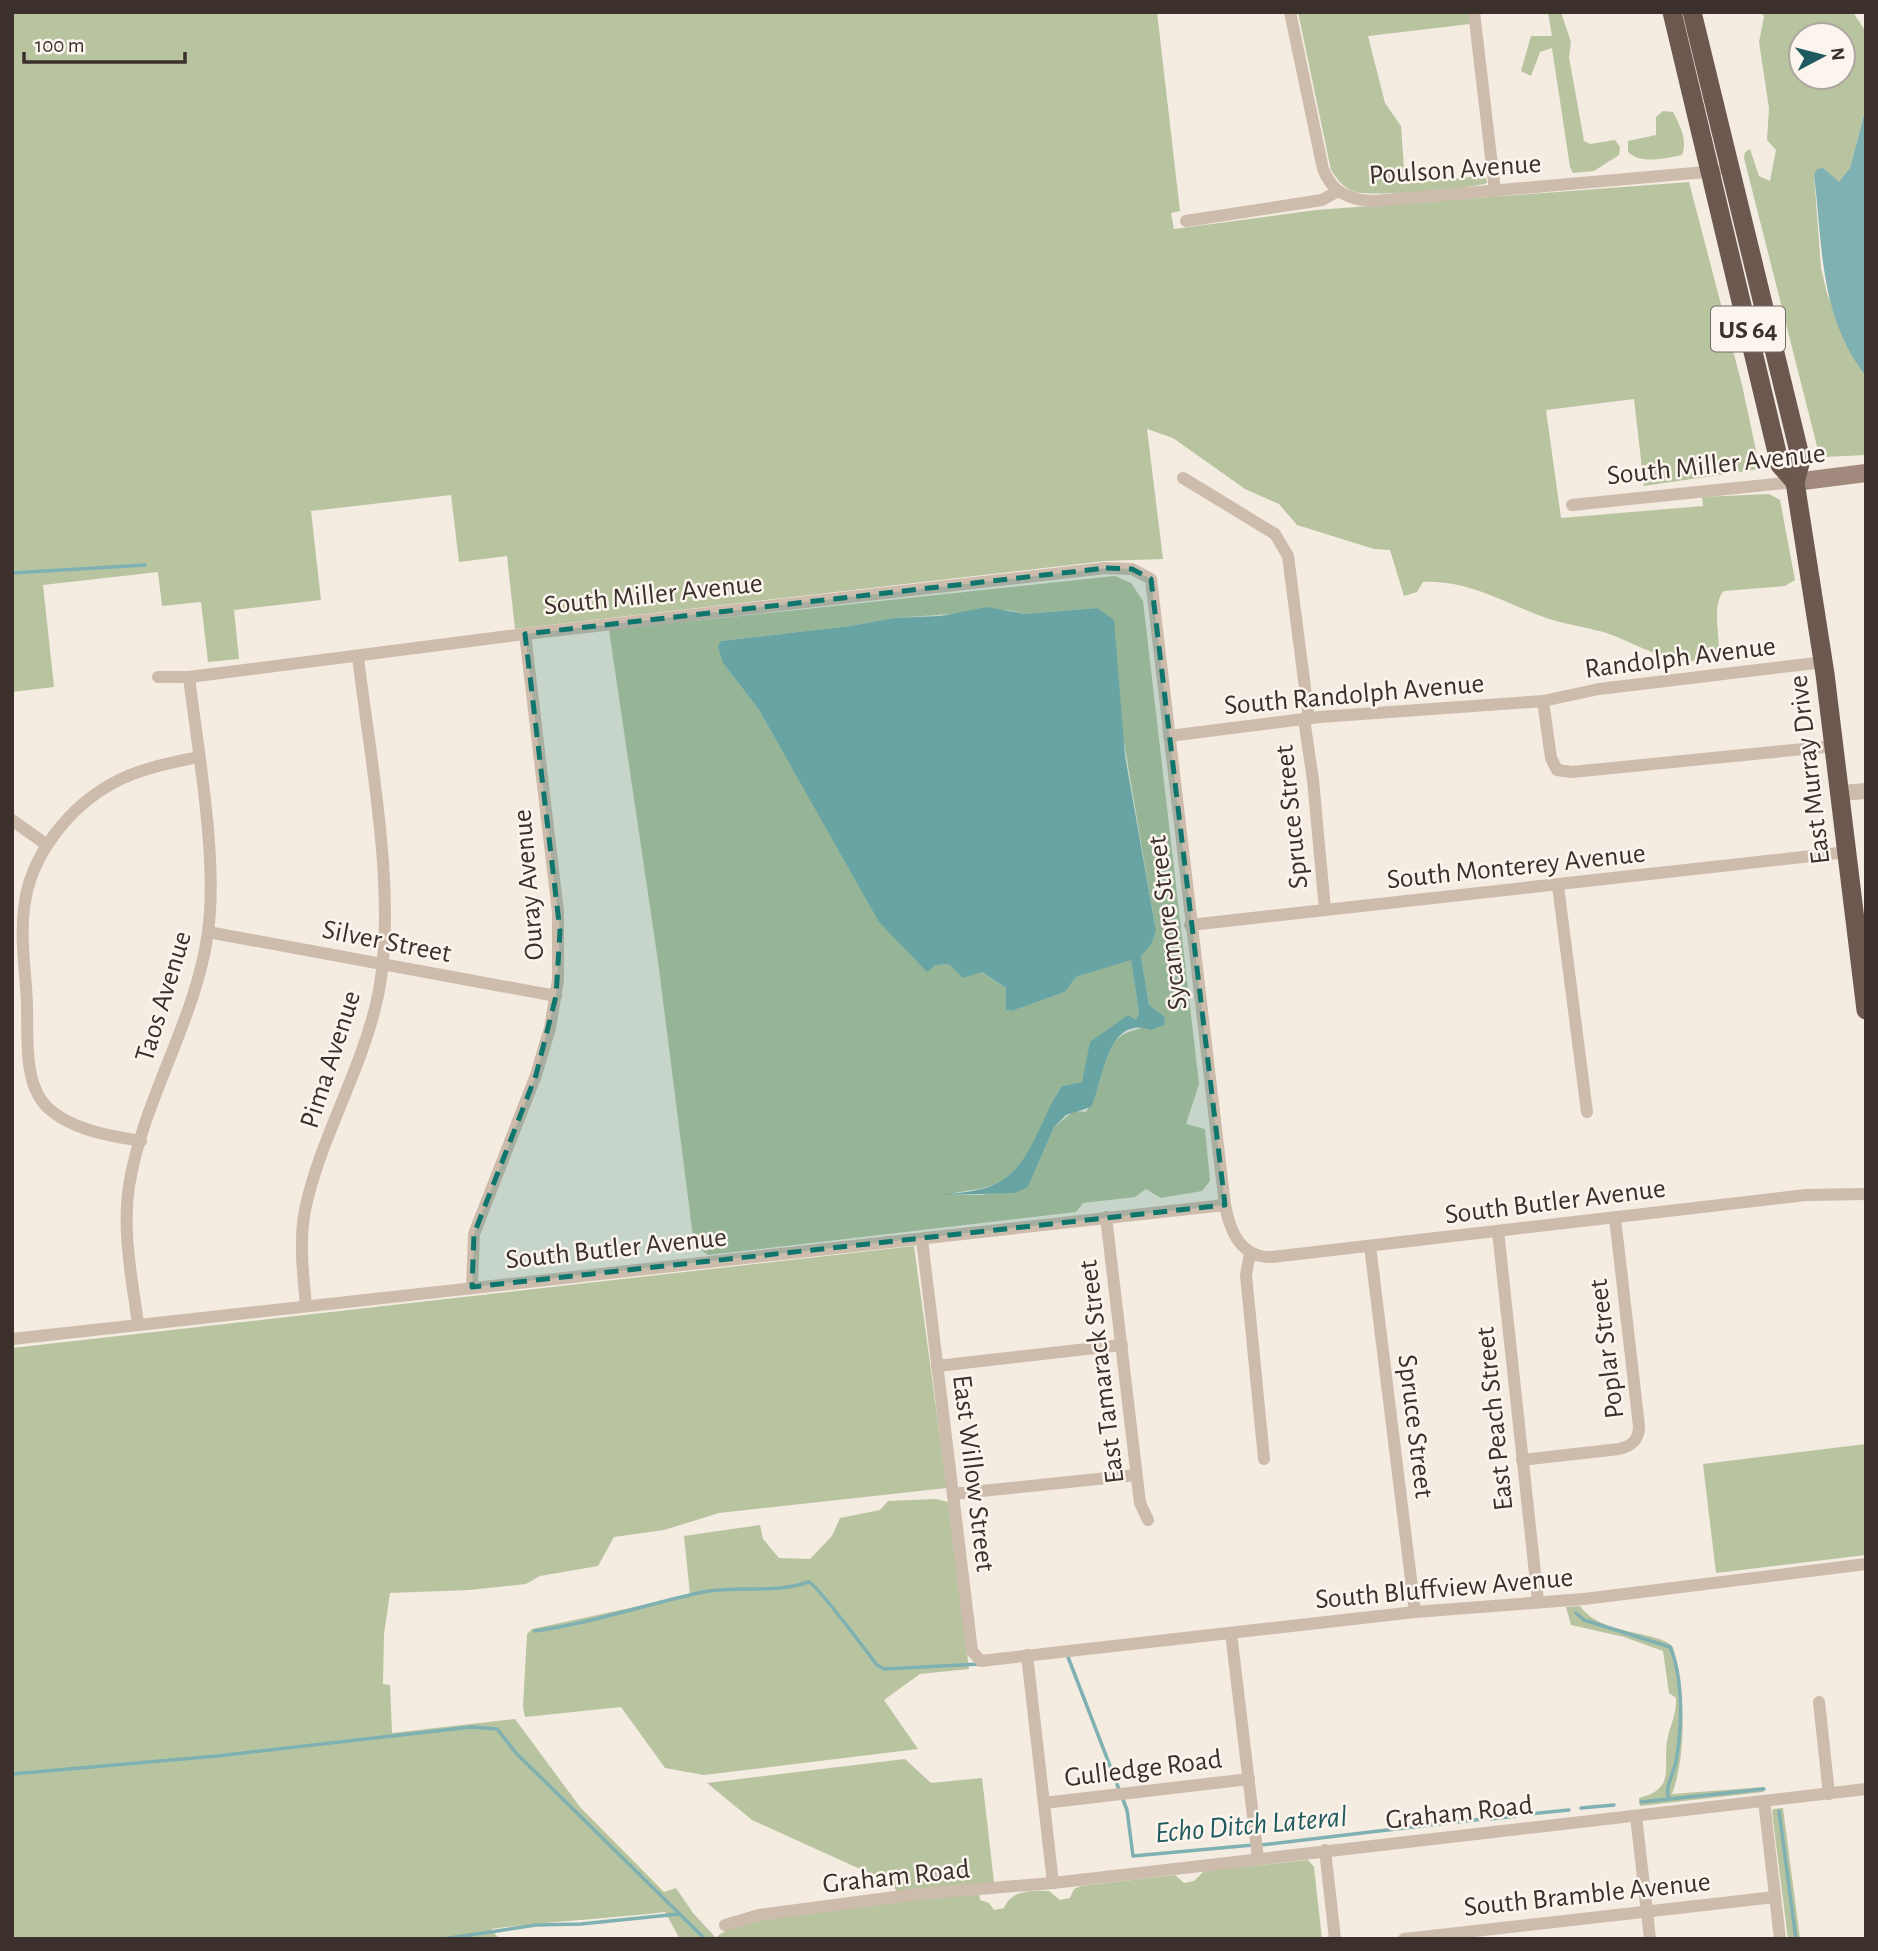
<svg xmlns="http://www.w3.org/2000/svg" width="1878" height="1951" viewBox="0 0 1878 1951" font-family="'Alegreya Sans',sans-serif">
<rect width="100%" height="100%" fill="#f4ebe1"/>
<!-- green -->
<g fill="#b8c4a0" fill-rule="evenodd">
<path d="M12,12H1157L1180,211L1171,213L1174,229L1316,210L1689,182L1742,385L1760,469L1644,486L1634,399L1546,410L1561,518L1703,506L1702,497L1769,494L1780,500L1795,580L1785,586L1724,591C1712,603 1719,632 1719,649C1690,681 1633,640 1603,632C1582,626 1561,624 1541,616C1501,601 1467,580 1423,582L1417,592L1404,596L1390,550L1374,549L1297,525L1279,504L1245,489L1173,438L1147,429L1163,559L1105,561L515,629L507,556L459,562L451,495L311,511L321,600L234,610L239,659L208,662L201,602L162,606L158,572L43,585L54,687L12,692Z"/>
<path d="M1298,12H1468L1470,24L1368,36L1385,103L1401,126L1404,169L1402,184L1479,176L1486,178L1487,183C1472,189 1371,197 1355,192C1344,189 1337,179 1331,170Z"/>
<path d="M1548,12H1561L1571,42L1569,57L1584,141L1590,144L1615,140L1620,147L1619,155L1594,171L1573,173L1570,167L1552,48L1540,52L1531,76L1521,71L1531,36H1552Z"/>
<path d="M1762,12H1853L1866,32V107L1850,168L1839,183L1814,175L1821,268L1827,293L1845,343L1866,376V455L1825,457L1819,454L1744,158L1745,152L1750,149L1759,176L1770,181L1776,150L1767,140L1769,108L1759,42L1764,17ZM1801,35H1843V77H1801Z"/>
<path d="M1663,111L1673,112C1680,125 1688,141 1682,155C1665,158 1642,165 1628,152V141L1656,135V117Z"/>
<path d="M1115,576L1131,583L1143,601L1199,1084L1186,1124L1205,1129L1210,1181L1202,1191L1161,1198L1146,1189L1135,1197L1083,1203L1076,1212L708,1255L694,1245L658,961L609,630ZM1097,608C1122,715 1137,823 1156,931L1151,945L1141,956L1149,1005L1157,1011C1153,1015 1148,1024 1143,1027C1133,1032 1123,1031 1115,1042C1100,1064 1102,1090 1086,1112L1074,1111L1054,1127L1028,1187L981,1195H949C964,1189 985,1191 1001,1181C1036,1159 1040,1117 1062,1086L1082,1082L1086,1068L1132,1019L1136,1021L1139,1013L1131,959L1076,977L1065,992L1012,1011L1006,1010V988L981,972C970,975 956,974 950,964L936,965L927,971L879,921L759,710L723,663L721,641L851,626L893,618L1008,610L1025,614Z"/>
<path d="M914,1246L947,1488L719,1513L664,1530L614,1537L598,1566L540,1576L526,1584L469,1590L390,1593L384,1634L383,1684L390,1685L392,1733L515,1719L580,1807L664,1892L676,1888L693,1913L716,1938C739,1909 934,1898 979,1893L980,1900L989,1903L994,1910L1004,1908C1011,1890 1032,1890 1049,1891L1060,1900L1070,1898L1074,1889L1081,1886L1175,1875L1184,1883L1194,1881L1204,1871L1308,1860L1314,1867L1322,1939H680L665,1912C607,1919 549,1921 491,1929L499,1939H12V1348Z"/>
<path d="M1866,1444V1555L1716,1573L1703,1464Z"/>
<path d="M936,1499L948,1502L969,1669L920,1674L884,1700L918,1749L704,1775L665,1768L621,1707L525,1717L523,1707L527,1634L532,1629L690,1595L684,1536L760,1525L763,1539L779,1558L810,1559L832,1536L840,1518L880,1510L888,1501Z"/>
<path d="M1580,1606C1601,1636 1658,1630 1673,1647C1685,1687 1687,1755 1672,1794L1764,1787L1763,1792L1640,1806L1639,1798C1676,1789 1663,1768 1667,1741C1670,1725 1677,1714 1676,1698L1669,1693L1663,1651L1624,1637L1571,1625L1566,1607Z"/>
<path d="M905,1759L931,1783L982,1778L994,1882L898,1894L893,1884L752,1820L707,1783Z"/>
<path d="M1783,1808L1800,1939H1788L1772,1812L1773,1809Z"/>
</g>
<!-- water -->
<g fill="#7fb0b2">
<path d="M1866,107V376C1819,316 1823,247 1814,175L1817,169L1823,168L1839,182L1850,168Z"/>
<path d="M987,607L1025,614L1097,608L1114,620L1125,756L1156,931L1151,945L1141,956L1149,1005L1165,1017L1164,1025L1151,1030C1106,1014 1104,1082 1091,1107L1066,1115L1054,1127L1028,1187L1014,1193L943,1195C957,1193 972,1192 986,1188C1033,1172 1037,1121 1062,1086L1082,1082L1090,1042L1128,1015L1136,1020L1139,1013L1131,960L1076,977L1065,992L1012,1011L1006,1010V988L982,972L963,978L949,964L936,965L927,972L879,922L759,710L723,663L718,647L721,641L851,626L893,618L941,616Z"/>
</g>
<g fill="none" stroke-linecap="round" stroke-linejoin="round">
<!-- stream -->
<g stroke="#7fb0b2" stroke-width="3.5">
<path d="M12,573L145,565"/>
<path d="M1576,1613L1584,1620L1670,1647C1684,1680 1682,1728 1676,1762C1673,1775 1664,1788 1669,1799"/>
<path d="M535,1631C592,1623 647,1604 703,1592C738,1585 774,1594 809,1582C818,1586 867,1652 877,1665L884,1669L980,1664"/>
<path d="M1068,1657L1127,1810L1133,1856L1253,1845"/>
<path d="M12,1774L217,1756L471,1727L497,1729L516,1753L705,1939"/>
<path d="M1641,1802L1764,1789"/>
<path d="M1581,1808L1614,1805"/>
<path d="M1779,1811L1796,1939"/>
<path d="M1529,1814L1569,1810"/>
<path d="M1491,1819L1516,1816"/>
<path d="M1456,1822L1484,1819"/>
<path d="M1261,1845L1446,1823"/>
<path d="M443,1939L536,1925L581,1924L679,1914"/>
</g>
<!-- minor -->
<g stroke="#cdbbac" stroke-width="12">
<path d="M1290,12L1323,169C1332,193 1351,201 1375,201L1717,171"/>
<path d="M1474,12L1495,191"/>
<path d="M1186,221L1322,200L1338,191"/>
<path d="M1183,478L1275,534L1288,556L1309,719"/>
<path d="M1572,505L1795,482"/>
<path d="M158,677H189L525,634L1106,568L1132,569L1151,579L1225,1205C1230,1232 1241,1258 1272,1257L1806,1195L1866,1194"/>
<path d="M1543,701L1551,758L1557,770L1572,772L1834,746"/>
<path d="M1304,719L1313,780L1325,909"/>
<path d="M1169,736L1320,717L1543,701L1599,689L1824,662"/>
<path d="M12,820L47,845"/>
<path d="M1558,886L1587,1112"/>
<path d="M1190,925L1847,852"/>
<path d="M208,932L556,996"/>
<path d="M141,1141C110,1136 71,1130 47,1107C23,1083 28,1036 27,1005C26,973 20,941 24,909C29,856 70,805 117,781C142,768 171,763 198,757"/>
<path d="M1106,1217L1140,1503L1148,1520"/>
<path d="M1498,1231L1538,1601"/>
<path d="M922,1240L972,1651L981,1661L1415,1612L1584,1599L1866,1564"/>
<path d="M1370,1246L1415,1612"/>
<path d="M1250,1253L1246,1275L1264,1459"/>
<path d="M472,1287L474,1234L536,1075L550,1028L558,980V912L525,634"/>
<path d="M306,1305C303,1275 299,1240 305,1210C320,1138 361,1072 377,1000C399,901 370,759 358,657"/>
<path d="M138,1324C132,1279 122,1232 129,1186C143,1098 196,1021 208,932C218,859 198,752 189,677"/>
<path d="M12,1339L1225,1205"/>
<path d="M937,1366L1122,1345"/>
<path d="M1522,1460L1619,1449C1632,1446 1639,1440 1639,1426L1615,1218"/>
<path d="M953,1494L1136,1475"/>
<path d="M1231,1633L1258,1858"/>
<path d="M1027,1655L1053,1883"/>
<path d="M1819,1702L1829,1794"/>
<path d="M1764,1801L1780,1939"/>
<path d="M1044,1803L1249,1779"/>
<path d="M1636,1816L1650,1939"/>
<path d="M1325,1850L1335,1939"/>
<path d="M725,1925L759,1915L918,1894L1053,1883L1866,1789"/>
<path d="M1404,1939L1775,1897"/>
</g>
<!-- tertiary -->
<path stroke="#cdbbac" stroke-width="16" d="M1840,793L1866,791"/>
<!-- secondary -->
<path stroke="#a18a7d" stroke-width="18" d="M1795,482L1866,473"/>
<!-- trunk -->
<g stroke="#6c584f" stroke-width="19">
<path d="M1672,12L1780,465L1795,482"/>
<path d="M1692,12L1801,460L1795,482L1825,674L1866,1010"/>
</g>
</g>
<!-- marked area -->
<path fill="#0f766e" fill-opacity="0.2" stroke="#0f766e" stroke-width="5" stroke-dasharray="14 9" stroke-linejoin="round" d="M1106,568L1132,569L1151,579L1225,1205L472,1287L474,1234L536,1075L556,996L560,931L525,634Z"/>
<g text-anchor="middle" stroke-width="5" stroke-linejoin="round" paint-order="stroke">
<!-- shield labels -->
<rect fill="#fbf5ee" stroke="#756b66" stroke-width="2" x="1711" y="306.5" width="74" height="45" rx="5"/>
<g font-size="26" font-weight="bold" fill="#3b302b">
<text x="1748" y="338">US 64</text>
</g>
<!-- street labels -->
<g font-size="28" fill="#3b302b" stroke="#fbf5ee">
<text transform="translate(1455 168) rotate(-4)" y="10">Poulson Avenue</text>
<text transform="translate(1716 463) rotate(-6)" y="10">South Miller Avenue</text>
<text transform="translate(653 593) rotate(-6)" y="10">South Miller Avenue</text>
<text transform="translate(1680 656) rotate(-7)" y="10">Randolph Avenue</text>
<text transform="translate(1354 693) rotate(-5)" y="10">South Randolph Avenue</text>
<text transform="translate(1808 770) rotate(-97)" y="10">East Murray Drive</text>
<text transform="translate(1290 817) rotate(-96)" y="10">Spruce Street</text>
<text transform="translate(1516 865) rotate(-6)" y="10">South Monterey Avenue</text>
<text transform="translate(527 885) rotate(-95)" y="10">Ouray Avenue</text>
<text transform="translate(1166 923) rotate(-97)" y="10">Sycamore Street</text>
<text transform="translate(387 940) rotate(11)" y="10">Silver Street</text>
<text transform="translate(162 996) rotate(-73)" y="10">Taos Avenue</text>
<text transform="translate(329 1059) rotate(-72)" y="10">Pima Avenue</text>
<text transform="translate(1555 1200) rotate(-7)" y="10">South Butler Avenue</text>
<text transform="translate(616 1247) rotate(-6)" y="10">South Butler Avenue</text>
<text transform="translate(1605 1349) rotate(-97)" y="10">Poplar Street</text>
<text transform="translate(1100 1372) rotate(-97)" y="10">East Tamarack Street</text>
<text transform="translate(1493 1419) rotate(-96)" y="10">East Peach Street</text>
<text transform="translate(1417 1426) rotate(83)" y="10">Spruce Street</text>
<text transform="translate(975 1473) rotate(83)" y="10">East Willow Street</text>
<text transform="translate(1444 1587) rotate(-5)" y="10">South Bluffview Avenue</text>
<text transform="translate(1143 1767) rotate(-7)" y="10">Gulledge Road</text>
<text transform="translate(1459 1811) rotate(-6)" y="10">Graham Road</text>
<text transform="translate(896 1875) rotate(-6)" y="10">Graham Road</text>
<text transform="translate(1587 1893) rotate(-6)" y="10">South Bramble Avenue</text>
</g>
<!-- water labels -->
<g font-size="30" font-style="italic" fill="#1f5a5e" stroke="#fbf5ee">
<text transform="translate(1251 1824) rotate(-5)" y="10">Echo Ditch Lateral</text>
</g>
</g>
<!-- border -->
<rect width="1878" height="1951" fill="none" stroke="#3b302b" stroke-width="28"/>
<!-- north arrow -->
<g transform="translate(1822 56) rotate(83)"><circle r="33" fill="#fbf5ee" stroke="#aea6a0" stroke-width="2"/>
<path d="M0-5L12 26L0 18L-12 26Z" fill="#1f5a5e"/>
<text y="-10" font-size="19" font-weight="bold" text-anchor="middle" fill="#3b302b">N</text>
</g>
<!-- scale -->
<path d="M24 52v10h161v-10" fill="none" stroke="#3b302b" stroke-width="3.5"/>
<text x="35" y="52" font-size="21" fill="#3b302b" stroke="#fbf5ee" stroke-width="5" paint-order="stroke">100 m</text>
</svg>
